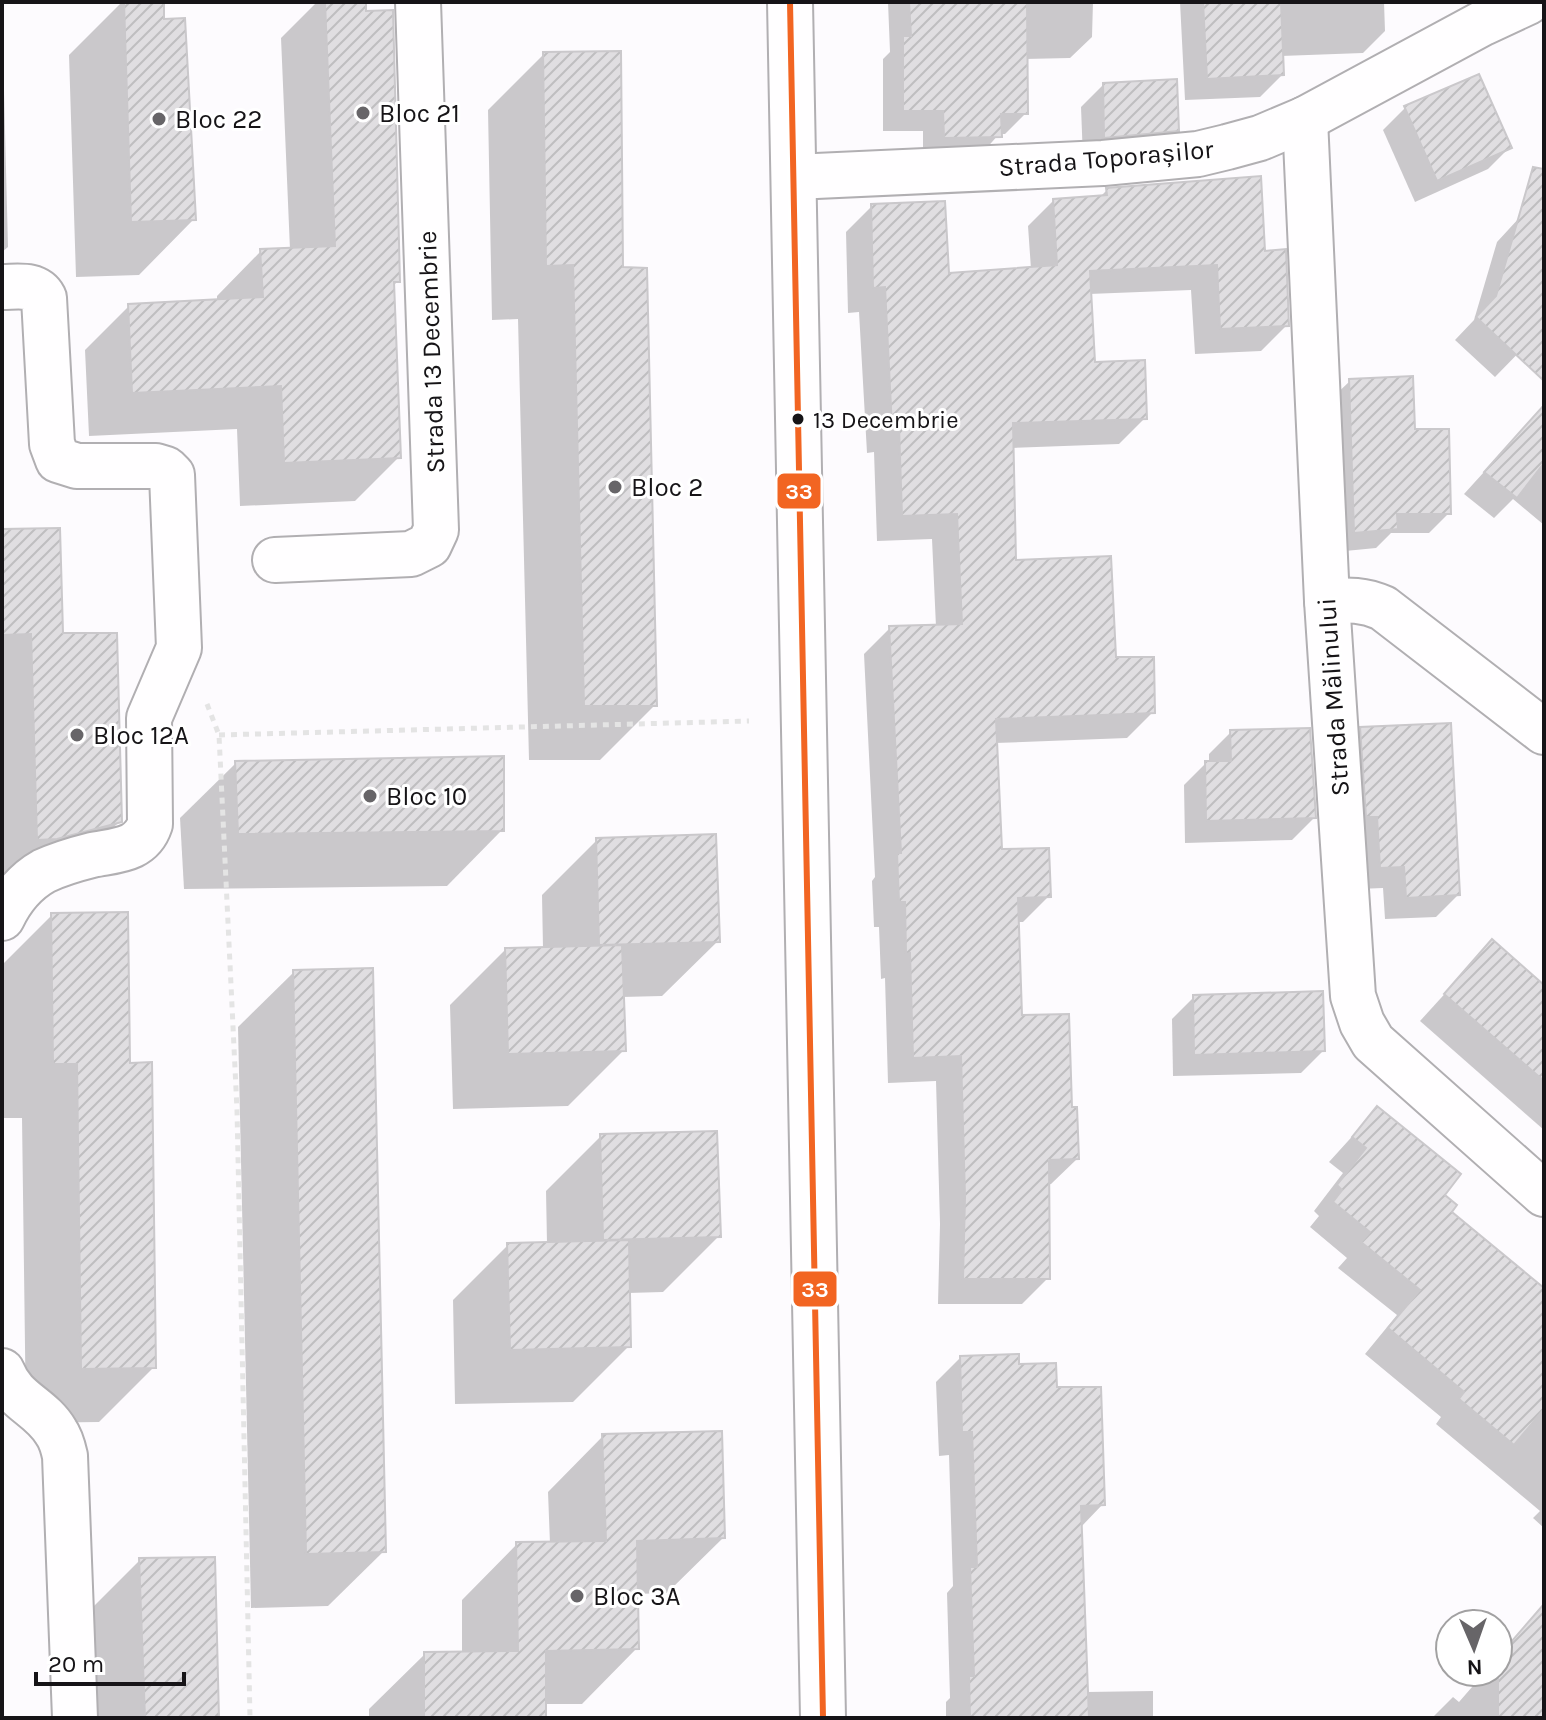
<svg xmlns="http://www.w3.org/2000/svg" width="1546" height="1720" viewBox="0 0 1546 1720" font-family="Karla,sans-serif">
<defs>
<pattern id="building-hatch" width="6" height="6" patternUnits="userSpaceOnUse" patternTransform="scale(2)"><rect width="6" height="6" fill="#e0dee1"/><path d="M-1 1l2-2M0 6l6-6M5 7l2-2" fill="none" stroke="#bfbec0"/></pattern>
</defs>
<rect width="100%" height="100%" fill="#fdfbfe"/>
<!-- shadow -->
<g fill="#0003">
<path d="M122,2H162V21L194,219L139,275L76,277L69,55Z"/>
<path d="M317,2H364L398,281L392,287L399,457L355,501L240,506L237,429L89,436L85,350L129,306L217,301V296L261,251L290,250L281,38Z"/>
<path d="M888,2H1093L1092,37L1070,58L1025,59L1026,113L1005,134H999L978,158H923V131H883V59L890,52Z"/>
<path d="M1180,2H1384L1385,31L1363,53L1281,56L1282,75L1260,97L1185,100Z"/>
<path d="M2,12L8,247L2,252Z"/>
<path d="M544,54L621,269L655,705L600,760H529L518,319L492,320L488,110Z"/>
<path d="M1103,85L1177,130L1155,152L1083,159L1081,107Z"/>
<path d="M1405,108L1510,147L1488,169L1415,202L1383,130Z"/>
<path d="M1107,190L1263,253L1287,325L1261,351L1195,354L1191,290L1089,294L1093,364L1145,418L1119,444L1012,448L1014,562L1114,659L1153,712L1127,738L995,743L1000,851L1049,896L1023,922H1017L1020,1017L1070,1110L1077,1159L1051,1184L1047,1185L1048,1278L1022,1304H938L940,1224L936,1081L888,1083L885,978L881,979L879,927H874L872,881L875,877L864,654L890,628L936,627L932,539L877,541L874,452L867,453L859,312L848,313L846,232L872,206L947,275L1031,269L1028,226L1054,200L1099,198Z"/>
<path d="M1544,191V327L1495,377L1455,340L1474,320L1497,242Z"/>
<path d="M1350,381L1413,431L1449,513L1429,533H1391L1376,548L1335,552L1330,400Z"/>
<path d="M1544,406V525L1513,499L1494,518L1464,494Z"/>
<path d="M2,531L61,635L119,822L64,877L2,893Z"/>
<path d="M1361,729L1458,895L1436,917L1385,919L1383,888L1359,889L1339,751Z"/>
<path d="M1231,732L1314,818L1292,840L1185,843L1184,785L1206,763H1209V754Z"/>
<path d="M236,763L502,830L447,886L184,889L180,818Z"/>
<path d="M597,840L718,941L662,996L622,997L624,1050L568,1106L453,1109L450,1005L505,950L543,949L542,895Z"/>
<path d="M52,915L128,1065L154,1367L99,1422L26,1423L22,1118H2V965Z"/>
<path d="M1492,942L1544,987V1130L1420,1021Z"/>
<path d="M294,972L384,1551L328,1606L251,1608L238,1027Z"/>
<path d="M1194,997L1323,1051L1301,1073L1173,1076L1172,1019Z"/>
<path d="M1377,1109L1442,1195L1449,1212L1544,1298V1528L1533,1518L1540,1511L1436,1424L1441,1417L1365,1354L1397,1315L1338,1268L1347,1258L1310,1227L1319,1216L1314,1211L1343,1173L1329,1162Z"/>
<path d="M601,1136L719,1236L663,1292L628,1293L629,1346L573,1402L455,1404L453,1300L508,1245L547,1244L546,1191Z"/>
<path d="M960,1358L1018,1366L1055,1389L1103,1504L1080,1528L1086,1692L1153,1691V1718H946V1702L950,1698L947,1593L953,1586L949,1455L939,1456L936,1382Z"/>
<path d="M603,1436L723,1538L667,1593L636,1594L637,1648L582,1704H544V1718H369V1709L425,1654L462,1653V1600L517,1544H550L548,1492Z"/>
<path d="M140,1560L217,1718H88L85,1615Z"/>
<path d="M1535,1617L1544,1625L1543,1718H1432L1453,1697L1459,1702L1485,1672H1498V1657Z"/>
</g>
<!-- building -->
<g fill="url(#building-hatch)" stroke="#cac8cb" stroke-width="2">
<path d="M124,2H164V19L185,18L196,220L131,222Z"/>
<path d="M325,2H366V11L393,10L400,282H394L401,458L284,463L281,386L132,393L128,304L263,297L260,249L335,246Z"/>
<path d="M909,2H1027L1028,114H1001L1002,137L944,138L943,111H903V36H911Z"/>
<path d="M1203,2H1281L1284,75L1207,79Z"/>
<path d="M621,51L623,267L647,268L657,706H584L573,265L546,266L543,52Z"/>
<path d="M1479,74L1512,148L1437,181L1404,106Z"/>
<path d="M1177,79L1179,131L1104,138L1103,83Z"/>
<path d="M1533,167L1544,169V381L1476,317L1496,296Z"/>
<path d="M1261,176L1265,251L1286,249L1289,326L1220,329L1217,265L1090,271L1095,362L1145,360L1147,419L1013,423L1016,560L1111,556L1116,657H1154L1155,713L996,719L1002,849L1049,848L1051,897L1018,898L1022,1015L1069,1014L1072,1107H1077L1079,1159L1049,1160L1050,1279H963L965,1197L961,1056L913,1058L910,953L906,954L905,902H899L897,853H901L889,626L962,624L957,514L902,516L899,427L892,428L885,287L873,288L871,204L945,201L949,273L1057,265L1053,199L1107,195L1106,188Z"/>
<path d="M1413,376L1415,429H1449L1451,514H1397L1398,529L1354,533L1349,379Z"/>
<path d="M1544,405V463L1517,498L1484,472Z"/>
<path d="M60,528L63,633H117L122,822L57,839L37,840L31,634L2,635V529Z"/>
<path d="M1451,723L1460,895L1406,898L1404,867L1380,868L1377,817H1366L1360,727Z"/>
<path d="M1310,728L1316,818L1206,821L1205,761H1231L1230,730Z"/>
<path d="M504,756V831L238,834L235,761Z"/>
<path d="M716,834L720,942L599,945L596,838Z"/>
<path d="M128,912L130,1063L152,1062L156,1368L81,1369L77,1064H53L51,913Z"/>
<path d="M1492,939L1544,985V1081L1444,994Z"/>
<path d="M622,945L626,1051L508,1054L505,948Z"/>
<path d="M373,968L386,1552L306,1554L293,970Z"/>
<path d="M1323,991L1325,1051L1194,1055L1193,995Z"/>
<path d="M1377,1106L1461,1174L1445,1195L1457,1205L1452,1212L1544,1288V1409L1514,1445L1459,1399L1464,1392L1388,1328L1420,1290L1361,1242L1370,1232L1333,1202L1342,1190L1337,1185L1366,1148L1352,1137Z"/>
<path d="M717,1131L721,1237L603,1240L600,1134Z"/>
<path d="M629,1240L631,1347L510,1350L507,1243Z"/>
<path d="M1019,1354V1364L1056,1363L1057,1387H1101L1105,1505L1081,1506L1089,1718H970L969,1676H974L970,1567H977L972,1432H962L960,1356Z"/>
<path d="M722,1431L725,1538L637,1541L639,1649L546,1651V1718H424V1652L518,1651L516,1542L606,1541L602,1434Z"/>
<path d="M215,1557L219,1718H145L139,1558Z"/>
<path d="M1544,1604V1718H1498V1657Z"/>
</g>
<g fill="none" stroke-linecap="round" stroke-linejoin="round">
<!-- minor casing -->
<g stroke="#b1afb2" stroke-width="48">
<g id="minor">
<path d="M1305,119L1327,601L1353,996L1362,1023L1373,1042L1544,1194"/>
<path d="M794,177L1103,163L1198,154L1227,147L1260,138L1305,119L1483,23L1528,2"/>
<path d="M2,287C18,287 36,283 44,298L52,444L58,460L77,466H156L166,469L172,475L179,648L149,718L150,824C141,851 116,850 92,855C76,859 59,864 44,871C26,881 11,899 2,918"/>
<path d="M275,560L411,554L429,545L436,530L418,2"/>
<path d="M1327,601C1348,600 1363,599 1383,608L1544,732"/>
<path d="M2,1371C14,1402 41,1406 56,1432C61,1439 63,1447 65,1456L75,1718"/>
</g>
</g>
<!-- secondary casing -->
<g stroke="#b1afb2" stroke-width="48">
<path id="secondary" d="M790,2L823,1718"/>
</g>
<!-- path -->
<g stroke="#e4e4e4" stroke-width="5" stroke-dasharray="6 6" stroke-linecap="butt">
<path d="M207,704L219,735L237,1110L250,1718"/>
<path d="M219,735L749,721"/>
</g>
<!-- minor -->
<use href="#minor" stroke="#fffeff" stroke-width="44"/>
<!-- secondary -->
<use href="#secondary" stroke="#fffeff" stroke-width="44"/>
<!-- bus-1 casing -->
<g stroke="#fff" stroke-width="12">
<path id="bus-1" d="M790,2L823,1718"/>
</g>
<!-- bus-1 -->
<use href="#bus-1" stroke="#f26522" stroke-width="6"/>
</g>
<!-- markers -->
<g fill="#676568" stroke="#fff" stroke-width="3">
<circle cx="363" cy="113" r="8"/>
<circle cx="159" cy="119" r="8"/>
<circle cx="615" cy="487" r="8"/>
<circle cx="77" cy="735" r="8"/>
<circle cx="370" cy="796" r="8"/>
<circle cx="577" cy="1596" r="8"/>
</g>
<circle fill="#161417" stroke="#fff" stroke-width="3" cx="798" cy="419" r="7"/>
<g text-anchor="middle" stroke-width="6" stroke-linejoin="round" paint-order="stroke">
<!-- bus labels -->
<g font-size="24" fill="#161417" stroke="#fff" text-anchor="start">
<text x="813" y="428">13 Decembrie</text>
</g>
<!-- poi labels -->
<g font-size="26" fill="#161417" stroke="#fff" text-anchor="start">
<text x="379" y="122">Bloc 21</text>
<text x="175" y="128">Bloc 22</text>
<text x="631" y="496">Bloc 2</text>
<text x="93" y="744">Bloc 12A</text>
<text x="386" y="805">Bloc 10</text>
<text x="593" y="1605">Bloc 3A</text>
</g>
<!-- street labels -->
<g font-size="26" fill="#161417" stroke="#fff">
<text transform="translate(1106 158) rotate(-5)" y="9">Strada Toporașilor</text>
<text transform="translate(431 352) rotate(-92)" y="9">Strada 13 Decembrie</text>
<text transform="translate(1333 697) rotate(-94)" y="9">Strada Mălinului</text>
</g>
</g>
<g stroke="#fff" stroke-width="3">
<rect x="776" y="472" width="46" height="38" rx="8" fill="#f26522"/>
<rect x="792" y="1270" width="46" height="38" rx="8" fill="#f26522"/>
</g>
<g font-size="22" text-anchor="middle" font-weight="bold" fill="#fff">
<text x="799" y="499">33</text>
<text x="815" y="1297">33</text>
</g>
<!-- border -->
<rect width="1546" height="1720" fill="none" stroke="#161417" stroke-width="8"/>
<!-- north arrow -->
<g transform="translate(1474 1648) rotate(178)"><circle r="38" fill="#ffffff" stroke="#a2a1a2" stroke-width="2"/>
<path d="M0-6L14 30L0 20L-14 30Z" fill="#676568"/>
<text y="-12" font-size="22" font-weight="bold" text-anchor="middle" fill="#161417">N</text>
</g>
<!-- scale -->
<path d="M36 1672v12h148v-12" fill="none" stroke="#161417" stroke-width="4"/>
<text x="48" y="1672" font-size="24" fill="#161417" stroke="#ffffff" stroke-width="6" paint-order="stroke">20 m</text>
</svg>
